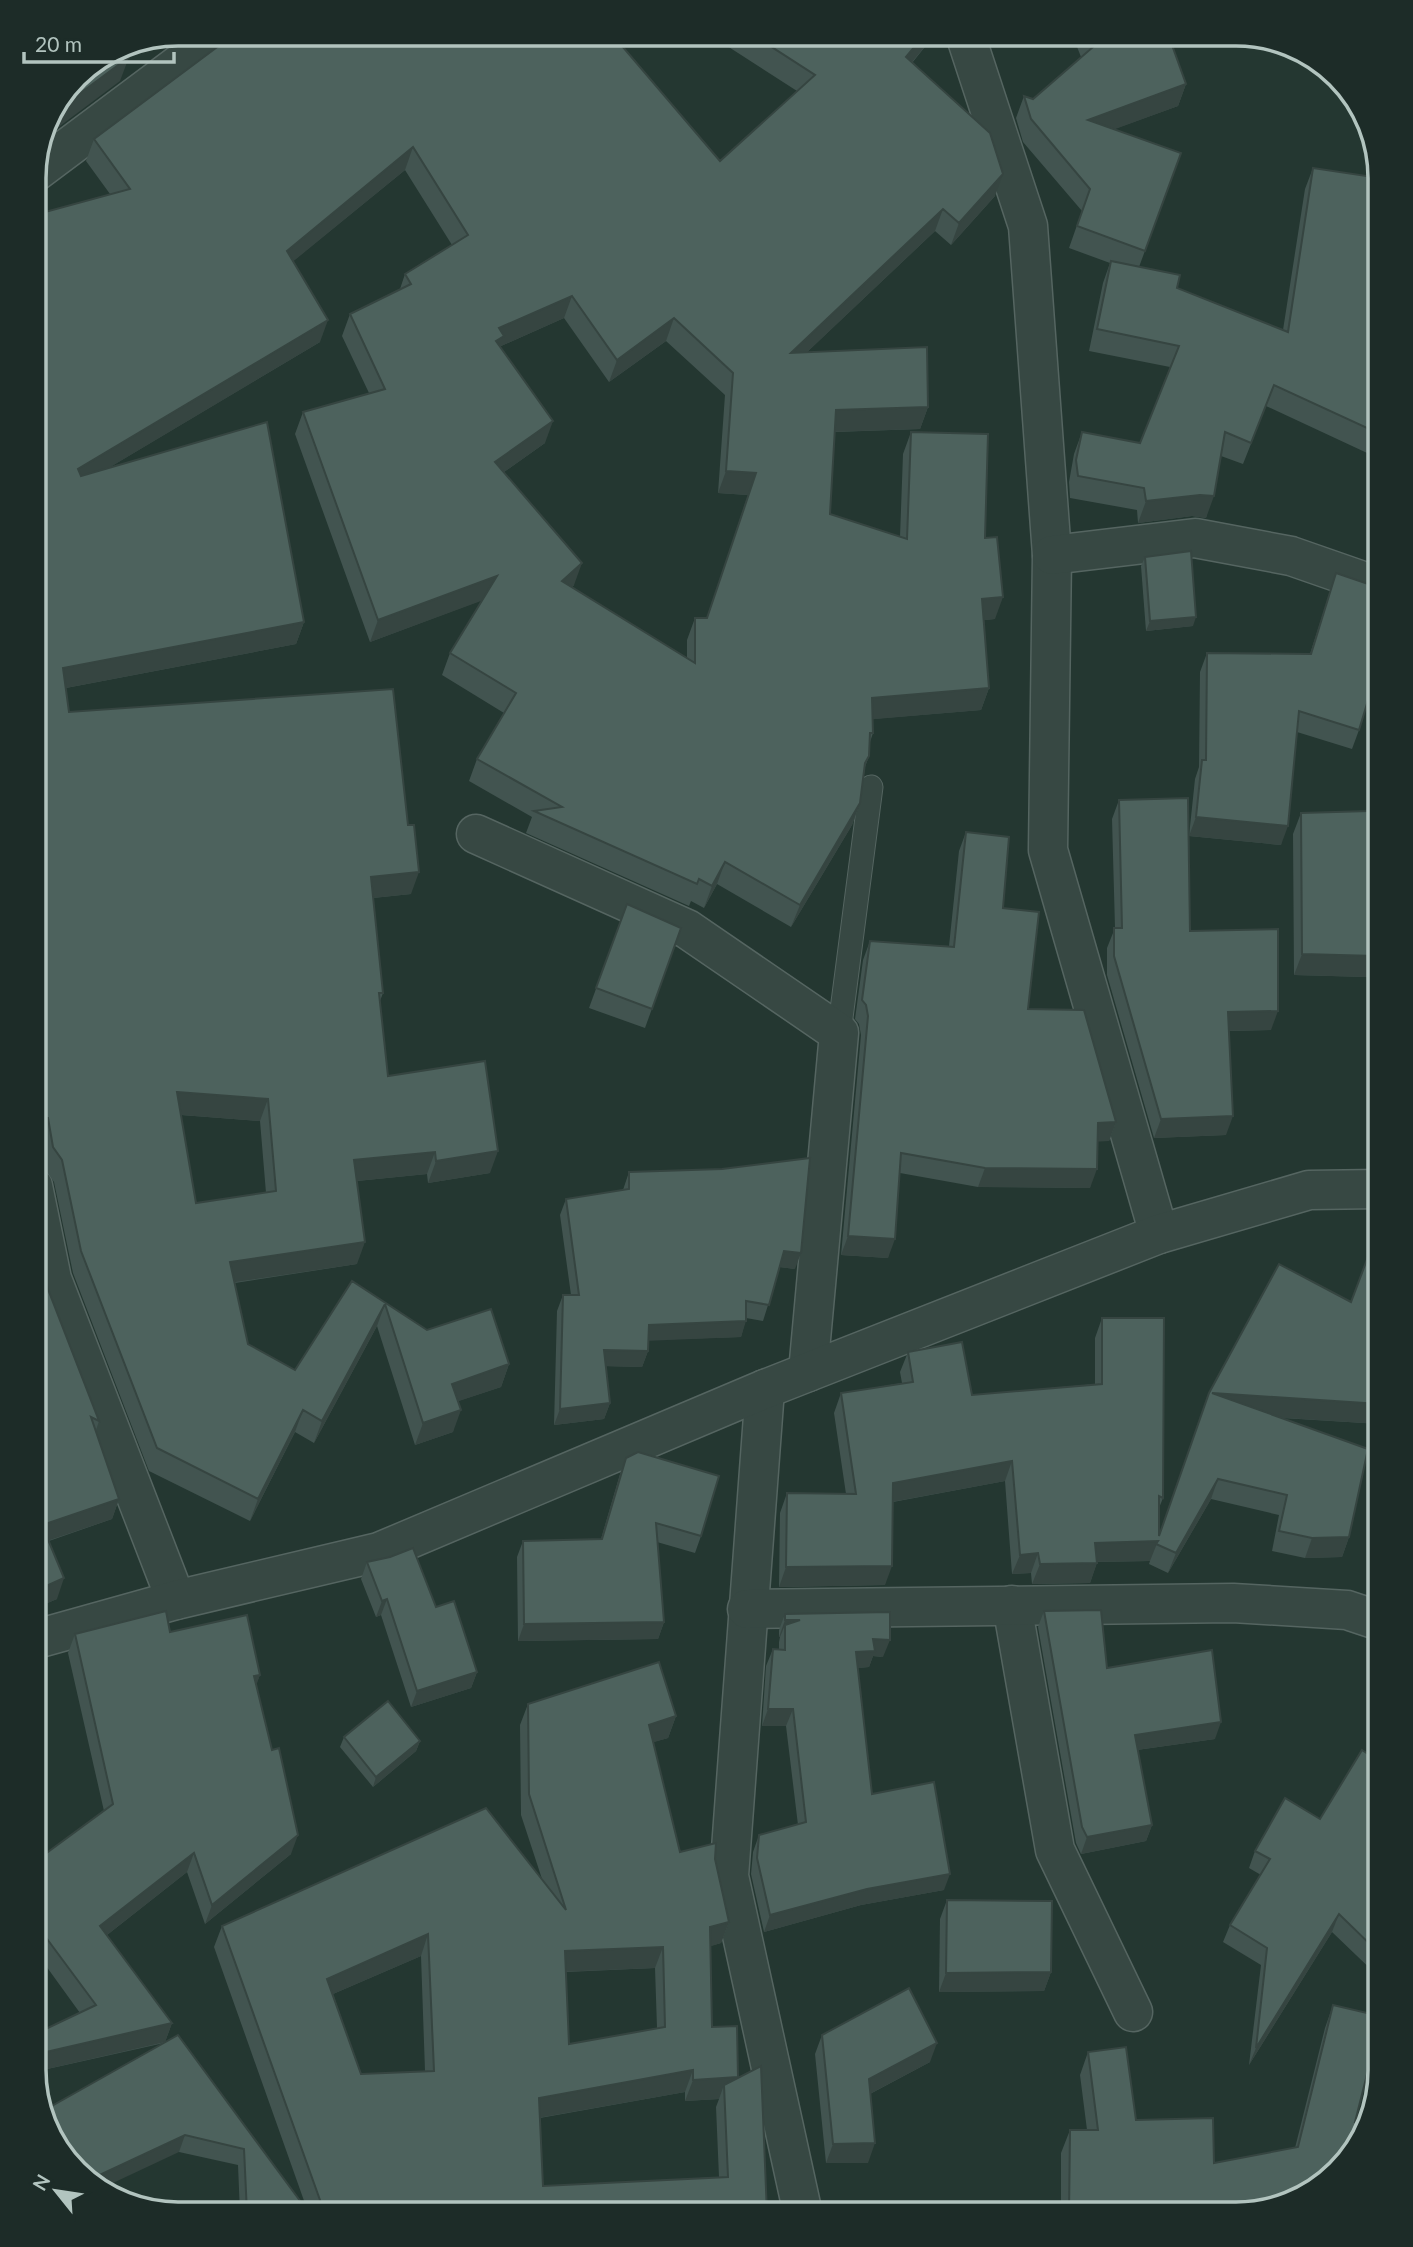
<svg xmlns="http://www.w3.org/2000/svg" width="1413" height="2247" viewBox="0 0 1413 2247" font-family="Lato,sans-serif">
<rect width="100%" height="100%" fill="#243731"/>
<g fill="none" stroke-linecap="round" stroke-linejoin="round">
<!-- service casing -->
<g stroke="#556561" stroke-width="25">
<path id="service" d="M839,1033L871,787"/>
</g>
<!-- minor casing -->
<g stroke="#556561" stroke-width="41">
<g id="minor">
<path d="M965,34L1028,226L1052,555L1048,850L1159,1234"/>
<path d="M34,173L221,33"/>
<path d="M1052,555L1195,538L1291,556L1380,587"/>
<path d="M476,834L687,929L839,1033L808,1372"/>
<path d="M33,1186L52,1279L176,1600"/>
<path d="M765,1389L729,1876L803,2214"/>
<path d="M1012,1605L1055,1850L1133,2012"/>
<path d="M747,1609L1233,1603L1347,1610L1380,1621"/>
<path d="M33,1640L176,1600L379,1552L765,1389L1159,1234L1309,1190L1380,1189"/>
</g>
</g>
<!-- service -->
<use href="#service" stroke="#374843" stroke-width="23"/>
<!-- minor -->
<use href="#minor" stroke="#374843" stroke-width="38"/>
</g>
<!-- wall -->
<g fill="#425450" fill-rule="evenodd">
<path d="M236,33L720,161L797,91L707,33H936L912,63L995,196L951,245L935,231L807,352L928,407L920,429L835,432L830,514L900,537L903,454L911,432L985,538L995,619L984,620L989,688L981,710L872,719L873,733L870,742L869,756L865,767L860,803L852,825L791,927L717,884L704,908L691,901L689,906L526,833L532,817L469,781L477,759L504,713L442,675L450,653L482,600L370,642L295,434L303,412L369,393L342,336L350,314L400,289L405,274L452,245L405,170L293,261L320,342L110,467L304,622L296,644L66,688L69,712L411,894L373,898L383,993L380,1001L388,1076L490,1173L428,1183L427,1174L357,1181V1264L235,1283L248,1344L295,1370L352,1281L427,1330L509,1364L501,1387L458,1401L453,1432L415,1445L377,1326L314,1443L295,1432L250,1521L149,1471L73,1273L54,1182L45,1169L40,1140L33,1141V797H38L36,741H33L34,215L110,194L86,161L94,139ZM564,318L609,382L666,341L725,395L718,493L748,495L707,618H695L687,640V658L572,587L574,585L504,472L545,443L500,347L501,346ZM181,1115L260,1121L266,1193L196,1203Z"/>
<path d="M1072,34H1168L1186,84L1178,106L1114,129L1181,153L1139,267L1177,288L1283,330L1305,189L1313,168L1380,178V459L1266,406L1243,464L1221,456L1206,518L1192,516L1138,523L1137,510L1070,498L1069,482L1074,454L1082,432L1140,443L1170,367L1089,351L1103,283L1110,263L1069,248L1082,211L1023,142L1016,118L1024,96L1033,99L1081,57Z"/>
<path d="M1145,557L1193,626L1146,631L1141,566Z"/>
<path d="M1336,573L1359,730L1352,749L1297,732L1281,845L1189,836L1195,779L1199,767L1200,672L1207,653L1310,654Z"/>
<path d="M1119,800L1190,931L1271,1030L1229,1031L1226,1135L1154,1138L1107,975V948L1115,928L1112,819Z"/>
<path d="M1369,802L1380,803V1072H1369L1367,977L1294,975L1293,834L1301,813L1366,812Z"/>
<path d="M966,832L1003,908L1028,1009L1116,1122L1109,1141H1097L1090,1188L978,1187L900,1173L888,1258L841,1255L861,1035L859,1024L855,1019L863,960L870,941L949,946L959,851Z"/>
<path d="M627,904L681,928L645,1028L589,1008Z"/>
<path d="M629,1172L795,1269L780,1267L763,1321L746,1318L741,1337L648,1340V1351L642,1367L606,1366L610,1403L604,1419L554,1425L557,1311L563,1295H571L560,1215L566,1199L623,1190Z"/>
<path d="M1380,1243V1424L1282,1418L1349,1537L1342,1557L1305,1558L1272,1551L1279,1515L1211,1499L1168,1573L1149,1564L1150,1561L1097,1562L1090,1583L1032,1584L1031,1573L1012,1574L1005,1481L893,1502L885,1585L779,1587L780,1513L787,1493L846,1494L834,1413L841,1393L902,1383L900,1372L908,1352L972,1395L1095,1384V1338L1102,1318L1163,1498L1159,1508V1535L1351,1302Z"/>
<path d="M39,1266L99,1421L96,1430L119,1499L112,1519L49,1541L57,1599L33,1609Z"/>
<path d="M626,1458L701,1536L695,1553L657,1542L664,1622L658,1639L518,1641L517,1557L523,1541L601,1539L620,1474Z"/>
<path d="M367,1562L436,1607L477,1672L471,1688L411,1707L381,1615L376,1617L361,1579Z"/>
<path d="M1044,1611L1107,1668L1215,1739L1137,1750L1152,1825L1146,1841L1081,1854L1076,1843L1038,1627Z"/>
<path d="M785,1614L883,1657L873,1656L869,1667L857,1668L872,1794L944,1890L861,1905L764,1932L751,1874L753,1852L759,1835L798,1825L786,1726H762L766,1666L773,1649H779V1642L780,1637H779V1630Z"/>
<path d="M170,1632L260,1675L256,1684L291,1854L205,1924L187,1872L107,1935L172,2023L165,2042L308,2212L214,1947L222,1926L542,1879L521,1815L520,1725L528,1704L676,1716L668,1738L653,1742L680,1852L715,1859L729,1922L721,1943L710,1946L712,2027L738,2078L767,2214L240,2213L238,2165L179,2152L164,2043L34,2072L33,2069L80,2013L33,1948V1863L104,1811L68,1653L75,1634ZM421,1956L425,2071L361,2074L333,1994ZM655,1968L657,2028L569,2044L566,1972ZM685,2092V2101L719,2099L716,2107L719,2177L543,2186L540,2118Z"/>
<path d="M344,1737L420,1741L416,1751L373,1787L340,1747Z"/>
<path d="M1380,1762V1978L1332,1932L1249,2065L1261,1965L1223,1942L1230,1925L1261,1875L1249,1868L1255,1851L1320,1819Z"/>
<path d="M947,1900L1051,1972L1044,1991L939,1992L940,1919Z"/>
<path d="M1333,2005L1355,2122L1235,2214H1061V2153L1070,2130H1087L1080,2075L1088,2052L1136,2120L1214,2163L1295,2148L1325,2028Z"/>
<path d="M822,2035L930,2062L870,2094L868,2163H826L815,2054Z"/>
</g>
<!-- shaded-wall -->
<g fill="#364541">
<path d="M926,33H936L898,79L906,57Z"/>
<path d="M129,57L120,81L40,141L44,122L47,118Z"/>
<path d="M1186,84L1178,106L1080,142L1088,120Z"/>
<path d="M413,147L405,170L279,273L287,251Z"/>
<path d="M1003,174L995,196L951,245L959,223Z"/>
<path d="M943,209L935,231L783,375L791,353Z"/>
<path d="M572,296L564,318L501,346L496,358L488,363L499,328Z"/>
<path d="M674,318L666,341L609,382L617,360Z"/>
<path d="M328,320L320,342L70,491L78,469Z"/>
<path d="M928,407L920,429L828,432L836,410Z"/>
<path d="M553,421L545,443L487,484L495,462Z"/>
<path d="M726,471L756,473L748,495L718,493Z"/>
<path d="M1200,495L1214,496L1206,518L1192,516L1138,523L1146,501Z"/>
<path d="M582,563L574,585L554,603L562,581Z"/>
<path d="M497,576L489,598L370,642L378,620Z"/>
<path d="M1003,597L995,619L974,621L982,599Z"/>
<path d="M1196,617L1193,626L1146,631L1150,621Z"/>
<path d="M304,622L296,644L55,690L63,668Z"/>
<path d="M989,688L981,710L864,720L872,698Z"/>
<path d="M33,719H44L36,741H33Z"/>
<path d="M860,803L852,825L791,927L800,905Z"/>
<path d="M1196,817L1288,826L1281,845L1189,836Z"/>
<path d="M725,862L717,884L704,908L712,886Z"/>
<path d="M419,872L411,894L363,899L371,877Z"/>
<path d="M1302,954L1375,956L1367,977L1294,975Z"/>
<path d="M1278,1011L1271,1030L1221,1031L1228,1012Z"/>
<path d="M1376,1050H1380V1072H1369Z"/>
<path d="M177,1092L268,1099L260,1121L169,1114Z"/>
<path d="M1233,1116L1226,1135L1154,1138L1161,1119Z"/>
<path d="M40,1118H48L40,1140L33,1141V1137Z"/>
<path d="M1116,1122L1109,1141L1091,1142L1098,1123Z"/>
<path d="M498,1151L490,1173L428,1183L436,1161Z"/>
<path d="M435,1152L427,1174L346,1182L354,1160Z"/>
<path d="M985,1168L1097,1169L1090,1188L978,1187Z"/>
<path d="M848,1236L895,1239L888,1258L841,1255Z"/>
<path d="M365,1242L357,1264L222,1284L230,1262Z"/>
<path d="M784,1251L801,1253L795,1269L779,1267Z"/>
<path d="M385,1304L377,1326L314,1443L322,1421Z"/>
<path d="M746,1321L741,1337L643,1341L649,1325Z"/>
<path d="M604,1350L648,1351L642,1367L598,1366Z"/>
<path d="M509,1364L501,1387L444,1406L452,1384Z"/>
<path d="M1212,1393L1380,1404V1424L1205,1413Z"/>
<path d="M610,1403L604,1419L554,1425L560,1409Z"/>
<path d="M303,1410L295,1432L250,1521L258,1499Z"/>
<path d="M461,1410L453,1432L415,1445L423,1423Z"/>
<path d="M1012,1461L1005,1481L886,1503L893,1483Z"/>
<path d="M1218,1479L1211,1499L1168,1573L1176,1553Z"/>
<path d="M119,1499L112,1519L35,1545L42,1525Z"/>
<path d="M1349,1537L1342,1557L1305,1558L1312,1538Z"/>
<path d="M1158,1541L1150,1561L1087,1562L1095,1543Z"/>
<path d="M1038,1553L1031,1573L1012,1574L1020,1555Z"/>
<path d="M1097,1563L1090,1583L1032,1584L1040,1564Z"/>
<path d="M892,1566L885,1585L779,1587L786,1567Z"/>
<path d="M64,1578L57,1599L33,1609V1592Z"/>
<path d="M387,1599L381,1615L376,1617L382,1601Z"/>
<path d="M785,1620H800L785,1625L780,1637H779Z"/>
<path d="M664,1622L658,1639L518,1641L524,1624Z"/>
<path d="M873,1639L890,1640L883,1657L873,1656L869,1667L849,1669L856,1652Z"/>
<path d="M477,1672L471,1688L411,1707L417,1691Z"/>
<path d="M260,1675L253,1694L254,1676Z"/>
<path d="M768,1709H793L786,1726H762Z"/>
<path d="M676,1716L668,1738L641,1746L649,1725Z"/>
<path d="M1221,1722L1215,1739L1129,1751L1135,1735Z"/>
<path d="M420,1741L416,1751L373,1787L376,1777Z"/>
<path d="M1152,1825L1146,1841L1081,1854L1087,1837Z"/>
<path d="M298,1835L291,1854L205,1924L212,1905Z"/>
<path d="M194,1853L187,1872L93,1946L100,1926Z"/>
<path d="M950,1874L944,1890L861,1905L764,1932L770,1915L867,1889Z"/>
<path d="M1339,1914L1332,1932L1249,2065L1256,2048Z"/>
<path d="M729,1922L721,1943L702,1949L710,1927Z"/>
<path d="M428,1934L421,1956L319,2000L327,1979Z"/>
<path d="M663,1947L655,1968L557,1972L565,1951Z"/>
<path d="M1051,1972L1044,1991L939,1992L946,1973Z"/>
<path d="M172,2023L165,2042L34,2072L33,2055Z"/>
<path d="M937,2043L930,2062L862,2098L869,2079Z"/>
<path d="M693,2070L685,2092L532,2119L539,2098Z"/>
<path d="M738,2077L724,2085L719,2099L685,2101L693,2080Z"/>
<path d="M185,2135L179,2152L98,2190L89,2180Z"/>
<path d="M875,2143L868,2163H826L833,2144Z"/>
</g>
<!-- building -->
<g fill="#4d625d" stroke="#364541" stroke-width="2" fill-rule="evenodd">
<path d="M236,33H611L720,161L815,75L750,33H926L906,57L990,133L1003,174L959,223L943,209L791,353L927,347L928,407L836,410L830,514L907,539L911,432L988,434L985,538L997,537L1003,597L982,599L989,688L872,698L873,733H870L869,756L865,763L860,803L800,905L725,862L712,886L699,879L697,884L534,811L562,807L477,759L516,693L450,653L497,576L378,620L303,412L385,389L350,314L411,284L405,274L468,235L413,147L287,251L328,320L78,469L81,476L267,422L304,622L63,668L69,712L393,689L408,825H414L419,872L371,877L383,993H379L388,1076L485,1061L498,1151L436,1161L435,1152L354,1160L365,1242L230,1262L248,1344L295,1370L352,1281L427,1330L491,1309L509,1364L452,1384L461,1410L423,1423L385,1304L322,1421L303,1410L258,1499L157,1448L81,1251L62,1160L53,1147L48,1118H40L33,1083V797H46L44,719H33L34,215L130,189L94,139ZM572,296L617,360L674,318L733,373L726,471L756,473L707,618H695V663L562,581L582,563L495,462L553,421L496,341L504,336L499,328ZM177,1092L268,1099L276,1191L196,1203Z"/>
<path d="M1088,34H1168L1186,84L1088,120L1181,153L1145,251L1077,226L1090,189L1031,119L1024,96L1033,99L1093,47Z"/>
<path d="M122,45L129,57L47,118L76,75Z"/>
<path d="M1313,168L1380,178V434L1274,385L1251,443L1225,432L1214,496L1200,495L1146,501L1144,488L1078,476L1076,460L1082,432L1140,443L1179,346L1097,329L1111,261L1180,275L1177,288L1288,332Z"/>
<path d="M1191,551L1196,617L1150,621L1145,557Z"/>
<path d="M1336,573L1380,588V661L1359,730L1299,711L1288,826L1196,817L1202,760H1206L1207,653L1311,654Z"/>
<path d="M1188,798L1190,931L1278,929V1011L1228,1012L1233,1116L1161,1119L1114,956V928H1122L1119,800Z"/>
<path d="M1369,802L1380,803V1050H1376L1375,956L1302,954L1301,813L1369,811Z"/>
<path d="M966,832L1009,837L1003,908L1039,912L1028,1009L1084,1010L1116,1122L1098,1123L1097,1169L985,1168L901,1153L895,1239L848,1236L868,1016L866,1005L862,1000L870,941L954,947Z"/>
<path d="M627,904L681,928L652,1009L596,988Z"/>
<path d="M810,1158L801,1253L784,1251L769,1305L746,1301V1321L649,1325L648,1351L604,1350L610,1403L560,1409L563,1295H579L566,1199L629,1189V1172L722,1169Z"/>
<path d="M33,1239L39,1266L99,1421L91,1417L119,1499L42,1525L64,1578L33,1592Z"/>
<path d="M1374,1241L1380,1243V1404L1212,1393L1368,1449L1349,1537L1312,1538L1279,1531L1287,1495L1218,1479L1176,1553L1156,1544L1158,1541L1095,1543L1097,1563L1040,1564L1038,1553L1020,1555L1012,1461L893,1483L892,1566L786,1567L787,1493L856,1494L841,1393L913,1382L908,1352L962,1342L972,1395L1102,1384V1318H1164L1163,1498L1159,1496V1536L1209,1393L1279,1264L1351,1302Z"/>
<path d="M638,1452L719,1476L701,1536L656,1523L664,1622L524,1624L523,1541L602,1539L626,1458Z"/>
<path d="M413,1548L436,1607L454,1601L477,1672L417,1691L387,1599L382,1601L367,1562L390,1557Z"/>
<path d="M1101,1610L1107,1668L1212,1650L1221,1722L1135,1735L1152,1825L1087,1837L1082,1827L1044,1611Z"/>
<path d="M166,1611L170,1632L247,1615L260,1675L254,1676L272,1750L279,1748L298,1835L212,1905L194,1853L100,1926L172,2023L33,2055V2035L96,2005L33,1920V1863L113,1804L75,1634Z"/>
<path d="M890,1612V1640L873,1639L875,1651L856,1652L872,1794L934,1782L950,1874L867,1889L770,1915L757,1858L759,1835L806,1822L793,1709H768L773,1649L785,1650V1625L800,1620H785V1614Z"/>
<path d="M659,1662L676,1716L649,1725L680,1852L716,1843L715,1859L729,1922L710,1927L712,2027L737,2026L738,2077L693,2080V2070L539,2098L543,2186L728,2177L724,2085L761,2066L767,2214H325L222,1926L486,1808L566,1910L529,1794L528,1704ZM428,1934L434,2071L361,2074L327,1979ZM663,1947L665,2027L569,2044L565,1951Z"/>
<path d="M388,1701L420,1741L376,1777L344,1737Z"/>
<path d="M1362,1750L1380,1762V1954L1339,1914L1256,2048L1267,1948L1230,1925L1270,1859L1255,1851L1285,1798L1320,1819Z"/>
<path d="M947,1900L1052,1901L1051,1972L946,1973Z"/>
<path d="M909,1988L937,2043L869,2079L875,2143L833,2144L822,2035Z"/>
<path d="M1333,2005L1380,2016V2023L1355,2122L1364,2121L1356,2149L1300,2199L1235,2214H1069L1070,2130H1098L1088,2052L1126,2047L1136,2120L1213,2118L1214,2163L1298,2147Z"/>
<path d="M178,2035L309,2213H247L244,2149L185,2135L89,2180L48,2134L43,2111Z"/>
</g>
<!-- crop -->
<path d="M0 0H1413V2247H0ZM178 46H1236A132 132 0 0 1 1368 178V2070A132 132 0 0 1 1236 2202H178A132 132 0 0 1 46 2070V178A132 132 0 0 1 178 46Z" fill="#1d2c28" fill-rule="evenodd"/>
<path fill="none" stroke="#b2c4bf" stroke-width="3.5" d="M178 46H1236A132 132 0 0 1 1368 178V2070A132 132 0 0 1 1236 2202H178A132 132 0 0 1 46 2070V178A132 132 0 0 1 178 46Z"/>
<!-- north arrow -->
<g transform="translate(56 2191) rotate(300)" stroke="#1d2c28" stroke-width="5" paint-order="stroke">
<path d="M0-5L12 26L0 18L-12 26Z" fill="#b2c4bf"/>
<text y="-10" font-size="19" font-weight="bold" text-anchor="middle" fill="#b2c4bf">N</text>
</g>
<!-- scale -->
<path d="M24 52v10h150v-10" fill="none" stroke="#b2c4bf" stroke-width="3.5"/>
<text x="35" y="52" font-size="21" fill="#b2c4bf" stroke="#1d2c28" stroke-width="5" paint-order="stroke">20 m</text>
</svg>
